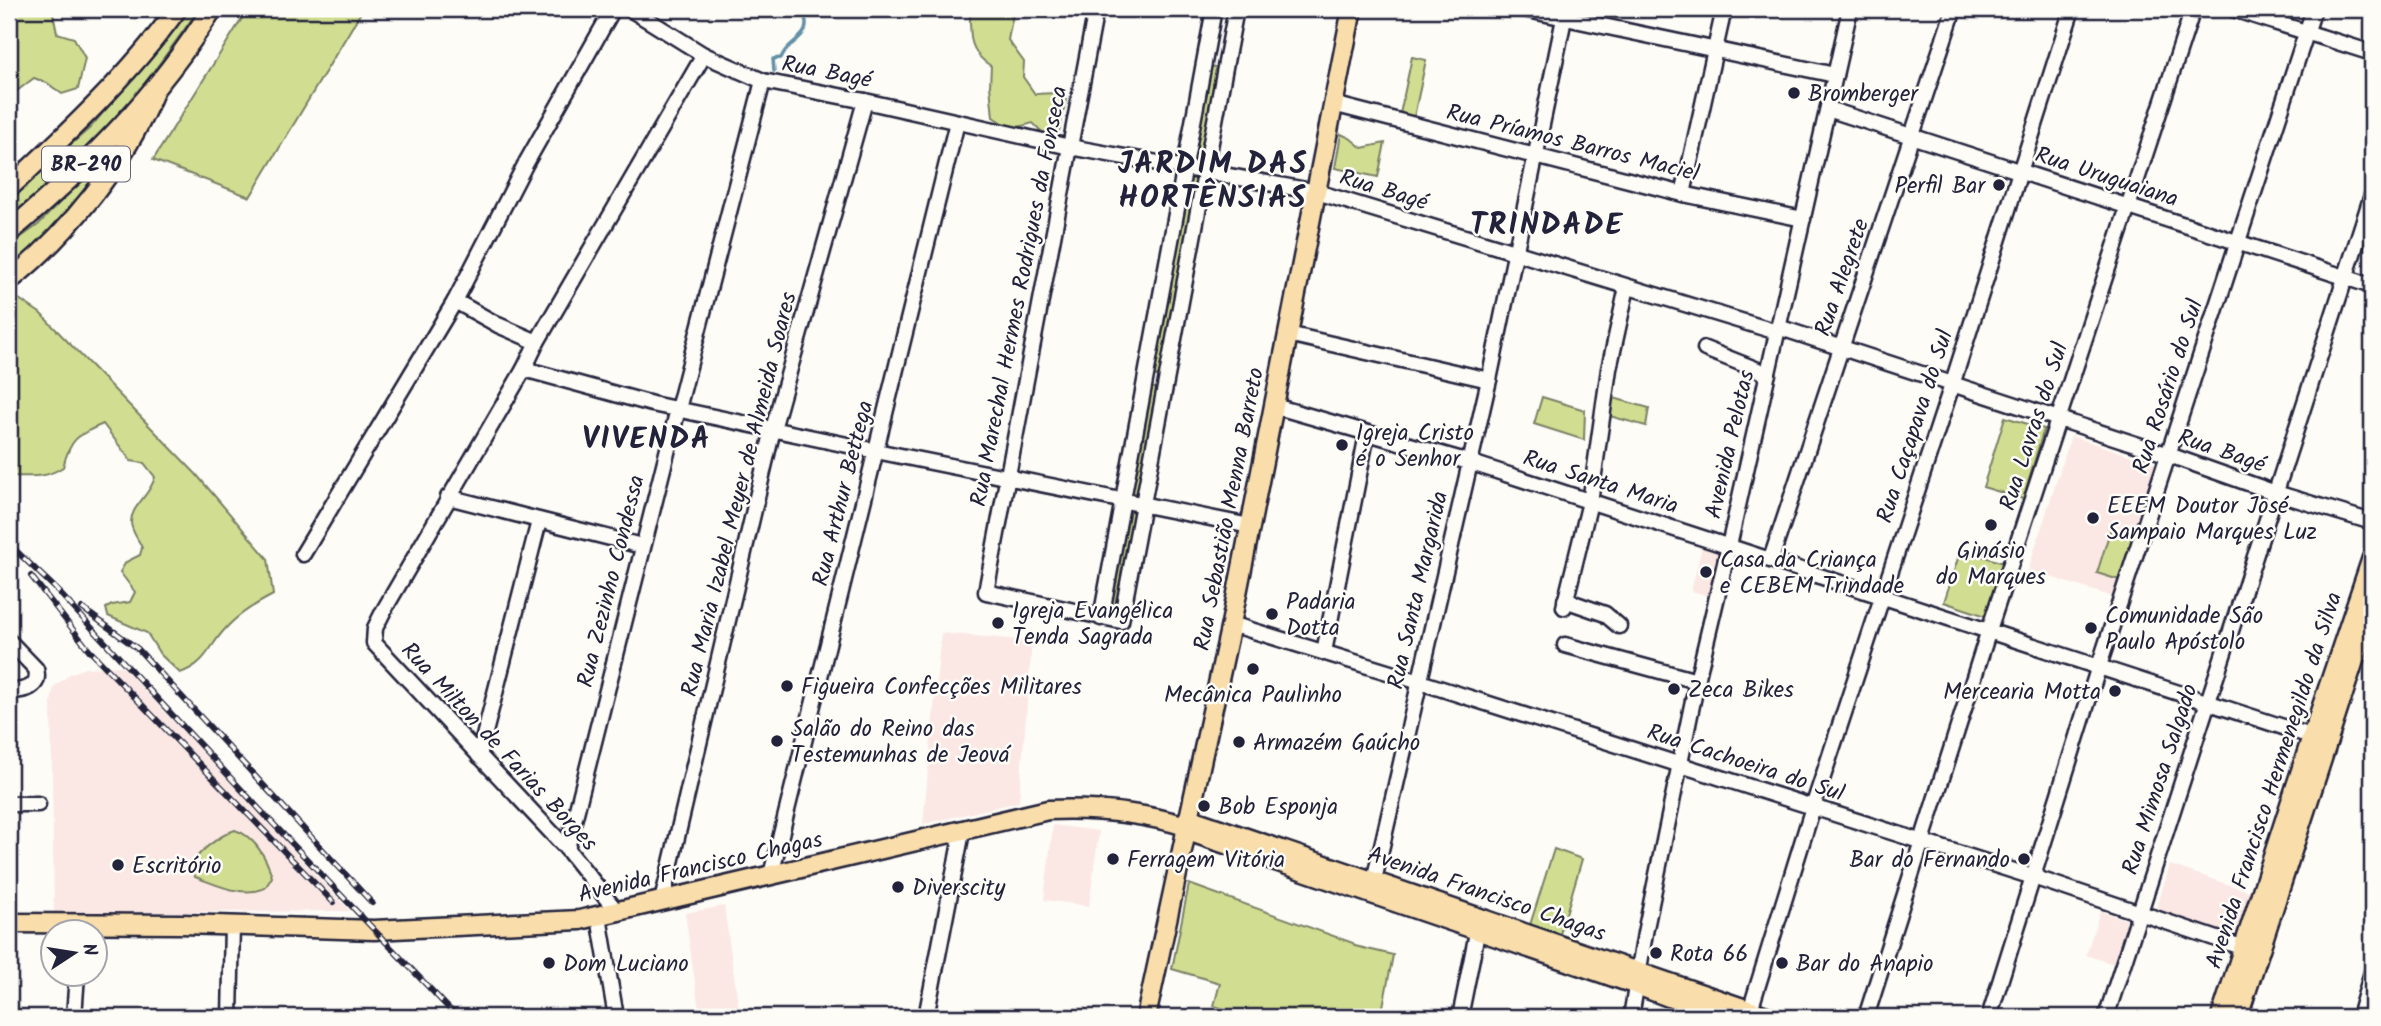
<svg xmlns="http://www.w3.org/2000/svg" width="2381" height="1026" viewBox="0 0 2381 1026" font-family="Kalam,sans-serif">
<rect width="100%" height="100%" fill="#fdfcf7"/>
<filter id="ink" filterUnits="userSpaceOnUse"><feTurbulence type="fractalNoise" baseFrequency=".0143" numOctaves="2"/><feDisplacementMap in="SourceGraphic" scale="14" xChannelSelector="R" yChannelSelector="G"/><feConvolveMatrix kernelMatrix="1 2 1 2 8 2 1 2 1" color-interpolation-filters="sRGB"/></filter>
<g filter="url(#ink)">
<!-- built -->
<g fill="#fbe8e4">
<path d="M2071,436L2159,465L2116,598L2028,570Z"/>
<path d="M1702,547L1720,552L1709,596L1691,591Z"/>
<path d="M941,633L1032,641L1019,802L923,824Z"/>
<path d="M122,666L350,911L54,913L51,702L54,687L70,674L85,668Z"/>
<path d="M1053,825L1099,831L1089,906L1044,900Z"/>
<path d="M2170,865L2254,893L2240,937L2156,909Z"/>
<path d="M724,906L740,1017H700L685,913Z"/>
<path d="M2100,911L2130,921L2116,965L2086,955Z"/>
</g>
<!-- green -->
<g fill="#d1de91" stroke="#7a8066" stroke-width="2">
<path d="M9,9H52L57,33L74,38L85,58L78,89L62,94L47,83L34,78L9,97Z"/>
<path d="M187,9H199C173,45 147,82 119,116C87,153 47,187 9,218V198L90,128L173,31Z"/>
<path d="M248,9H363L250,197L153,160Z"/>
<path d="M970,9H1014L1008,40L1024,62L1023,77L1035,94L1056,93L1066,99L1059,131L1056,134H1044L1033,123L1011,129L993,117L990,86L991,66C968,52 970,34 970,9Z"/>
<path d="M1412,57L1426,60L1414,117L1400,114Z"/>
<path d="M1209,66L1220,68L1202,158L1192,156Z"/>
<path d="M1341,134L1350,138L1362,148L1385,143L1378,177L1335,168Z"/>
<path d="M124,141L88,194L9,277V246L38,225L114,146Z"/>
<path d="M1188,178L1199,180L1162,377L1151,375Z"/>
<path d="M16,297L40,313L196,474L268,559L273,595C256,604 240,613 227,627C209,645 207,664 180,673L160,654L147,633L108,616L106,608L112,605L130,602L135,592L120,572L126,562L140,555L142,548C139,539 131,532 131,522C131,506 150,496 155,477L144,463L131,461L103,424C77,435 70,439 63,467C45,479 30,476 9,476V299Z"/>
<path d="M1149,387L1160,389L1140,494L1129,492Z"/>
<path d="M1542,397L1585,410L1584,440L1534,424Z"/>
<path d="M1610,397L1649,408L1646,426L1606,415Z"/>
<path d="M2005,417L2044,429L2023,499L1983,487Z"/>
<path d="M1126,511L1137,513L1118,612L1108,610Z"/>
<path d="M2111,528L2133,535L2119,580L2097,573Z"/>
<path d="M1961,549L2006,564L1989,617L1944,602Z"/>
<path d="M235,830C254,836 267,858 272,877L265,888C242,898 218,885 195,877C194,874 192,870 193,866C194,853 223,834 235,830Z"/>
<path d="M1554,849L1582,859L1560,934L1530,925Z"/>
<path d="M1189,884L1353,943L1355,946L1393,955L1381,1017H1252L1214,1006L1220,983L1172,969Z"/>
</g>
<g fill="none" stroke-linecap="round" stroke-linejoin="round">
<!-- stream -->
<path stroke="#6390a6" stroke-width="3.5" d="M774,71L773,59L781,58C789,37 815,40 803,11L810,9"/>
<!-- minor casing -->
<g stroke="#22223b" stroke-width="19">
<g id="minor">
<path d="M1096,9L986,592L1121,621L1236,9"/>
<path d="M1523,9L1835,75"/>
<path d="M2233,9L2372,53"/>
<path d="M704,55L763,81L865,101L1070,147L1317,192L1777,332"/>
<path d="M1333,104L1683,194L1803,219"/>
<path d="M1828,109L2372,286"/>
<path d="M1683,194L1724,9"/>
<path d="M455,301L526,163L613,9"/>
<path d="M1778,327L2169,455L2276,493L2372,522"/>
<path d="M1288,334L1489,380"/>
<path d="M537,342L704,55L630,9"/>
<path d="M1705,349L1768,374"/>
<path d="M524,369L652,404L876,451L1250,526"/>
<path d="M1274,406L1469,462L2320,739"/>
<path d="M448,497L642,546"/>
<path d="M303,554L455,301L498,325L537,342L524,369L384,610L375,628L374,643L567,849L618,913"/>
<path d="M1771,559L1954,9"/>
<path d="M1565,600L1605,614L1619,626"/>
<path d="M1564,607L1590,502L1609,369L1627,287"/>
<path d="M1101,618L1214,9"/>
<path d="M1231,624L1420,682L2033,877L2253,951"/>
<path d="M9,641L36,669C41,688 24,691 9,691"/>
<path d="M1565,645L1697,681"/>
<path d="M1324,652L1367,434"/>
<path d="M479,756L539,521"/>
<path d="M9,804H38"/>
<path d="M567,849L678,409L763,81"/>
<path d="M771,875L957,122"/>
<path d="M1372,889L1489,380L1566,9"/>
<path d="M662,901L773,429L865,101"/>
<path d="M599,917L616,1017"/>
<path d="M74,1017L77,974"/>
<path d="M230,1017L232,925"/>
<path d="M926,1017L962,832"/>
<path d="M1460,1017L1479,923"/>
<path d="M1631,1017L1645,933L1697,681L1729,546L1850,9"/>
<path d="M1748,1017L1813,807L1952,385L2072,9"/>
<path d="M1866,1017L1989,630L2193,9"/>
<path d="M1989,1017L2099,666L2314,9"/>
<path d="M2106,1017L2372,195"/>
<path d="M2359,1017L2372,972"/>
</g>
</g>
<!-- major casing -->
<g stroke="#22223b" stroke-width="23">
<g id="major">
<path d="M9,188C69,132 129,76 177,9"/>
<path d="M9,281C66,236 126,162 153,94"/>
<path d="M1188,818L1769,1017"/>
<path d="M1185,830L1637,985L1722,1017"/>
<path d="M9,923L182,924L374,930L580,920L1048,810C1094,808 1142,813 1186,826"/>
<path d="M1146,1017L1231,624L1352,9"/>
<path d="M2221,1017L2320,712L2372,558"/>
<path d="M2238,1017L2372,605"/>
</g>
</g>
<!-- highway casing -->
<g stroke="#22223b" stroke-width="24">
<path id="highway" d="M9,232C86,167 158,96 212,9"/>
</g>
<!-- minor -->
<use href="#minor" stroke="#fdfcf7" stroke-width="14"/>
<!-- major -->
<use href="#major" stroke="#f9deab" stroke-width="18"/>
<!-- highway -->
<use href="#highway" stroke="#f9deab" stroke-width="19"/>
<!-- rail casing -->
<g stroke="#22223b" stroke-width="6">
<g id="rail">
<path d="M9,544L54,587L264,814L457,1017"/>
<path d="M31,576L89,650L333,902"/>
<path d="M82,608L138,649L372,903"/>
</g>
</g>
<!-- rail -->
<use href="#rail" stroke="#fdfcf7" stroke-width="3.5" stroke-dasharray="10" stroke-linecap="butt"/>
</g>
</g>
<!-- markers -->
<g fill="#22223b" stroke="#fdfcf7" stroke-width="2.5">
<circle cx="1794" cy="93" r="7"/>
<circle cx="1999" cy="185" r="7"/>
<circle cx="1342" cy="445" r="7"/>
<circle cx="2093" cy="518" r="7"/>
<circle cx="1991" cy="525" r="7"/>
<circle cx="1706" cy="572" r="7"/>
<circle cx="1272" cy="614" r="7"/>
<circle cx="998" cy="623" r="7"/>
<circle cx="2091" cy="628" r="7"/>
<circle cx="1253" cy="669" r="7"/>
<circle cx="787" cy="686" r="7"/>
<circle cx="1674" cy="689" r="7"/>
<circle cx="2115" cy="691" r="7"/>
<circle cx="777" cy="741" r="7"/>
<circle cx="1239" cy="742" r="7"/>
<circle cx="1204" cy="806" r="7"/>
<circle cx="1113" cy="859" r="7"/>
<circle cx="2024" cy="859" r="7"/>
<circle cx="118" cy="865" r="7"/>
<circle cx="898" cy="887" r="7"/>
<circle cx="1656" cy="953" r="7"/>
<circle cx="549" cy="963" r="7"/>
<circle cx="1782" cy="963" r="7"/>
</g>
<g text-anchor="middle" stroke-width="5" stroke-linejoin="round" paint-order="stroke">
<!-- shield labels -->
<rect fill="#fdfcf7" stroke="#646373" stroke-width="2" x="42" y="146.5" width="88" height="35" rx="5"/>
<g font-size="21" font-weight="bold" fill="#22223b">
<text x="86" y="171">BR-290</text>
</g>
<!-- street labels -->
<g font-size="23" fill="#22223b" stroke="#fdfcf7">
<text transform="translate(827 71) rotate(11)" y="8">Rua Bagé</text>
<text transform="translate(1573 142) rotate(14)" y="8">Rua Príamos Barros Maciel</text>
<text transform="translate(2107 176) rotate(18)" y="8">Rua Uruguaiana</text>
<text transform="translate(1384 189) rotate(17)" y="8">Rua Bagé</text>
<text transform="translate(1841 277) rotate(-71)" y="8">Rua Alegrete</text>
<text transform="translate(1018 296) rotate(-79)" y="8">Rua Marechal Hermes Rodrigues da Fonseca</text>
<text transform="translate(2167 386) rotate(-72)" y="8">Rua Rosário do Sul</text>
<text transform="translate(1914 426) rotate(-72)" y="8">Rua Caçapava do Sul</text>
<text transform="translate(2033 426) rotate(-72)" y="8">Rua Lavras do Sul</text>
<text transform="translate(1729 444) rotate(-77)" y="8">Avenida Pelotas</text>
<text transform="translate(2222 450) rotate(19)" y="8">Rua Bagé</text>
<text transform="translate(1601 481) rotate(18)" y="8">Rua Santa Maria</text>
<text transform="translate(842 493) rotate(-76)" y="8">Rua Arthur Bettega</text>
<text transform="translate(738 494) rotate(-76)" y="8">Rua Maria Izabel Meyer de Almeida Soares</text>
<text transform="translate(1228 509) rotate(-79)" y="8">Rua Sebastião Menna Barreto</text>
<text transform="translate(610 581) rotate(-76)" y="8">Rua Zezinho Condessa</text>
<text transform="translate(1417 590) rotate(-77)" y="8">Rua Santa Margarida</text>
<text transform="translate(500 746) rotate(47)" y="8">Rua Milton de Farias Borges</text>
<text transform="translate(1746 762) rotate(18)" y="8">Rua Cachoeira do Sul</text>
<text transform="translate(2159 779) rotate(-72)" y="8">Rua Mimosa Salgado</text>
<text transform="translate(2273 780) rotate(-72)" y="8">Avenida Francisco Hermenegildo da Silva</text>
<text transform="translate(700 866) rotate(-13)" y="8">Avenida Francisco Chagas</text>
<text transform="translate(1487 893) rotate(19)" y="8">Avenida Francisco Chagas</text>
</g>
<!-- poi labels -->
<g font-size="23" fill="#22223b" stroke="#fdfcf7" text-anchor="start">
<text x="1808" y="101">Bromberger</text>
<text x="1985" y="193" text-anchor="end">Perfil Bar</text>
<text x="1356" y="440">Igreja Cristo<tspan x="1356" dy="26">é o Senhor</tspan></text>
<text x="2107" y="513">EEEM Doutor José<tspan x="2107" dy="26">Sampaio Marques Luz</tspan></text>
<text x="1991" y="558" text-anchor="middle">Ginásio<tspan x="1991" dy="26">do Marques</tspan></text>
<text x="1720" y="567">Casa da Criança<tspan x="1720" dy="26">e CEBEM Trindade</tspan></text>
<text x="1286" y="609">Padaria<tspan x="1286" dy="26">Dotta</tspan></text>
<text x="1012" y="618">Igreja Evangélica<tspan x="1012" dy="26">Tenda Sagrada</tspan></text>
<text x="2105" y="623">Comunidade São<tspan x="2105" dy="26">Paulo Apóstolo</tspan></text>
<text x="801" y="694">Figueira Confecções Militares</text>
<text x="1688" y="697">Zeca Bikes</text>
<text x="2101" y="699" text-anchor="end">Mercearia Motta</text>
<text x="1253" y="702" text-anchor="middle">Mecânica Paulinho</text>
<text x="791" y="736">Salão do Reino das<tspan x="791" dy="26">Testemunhas de Jeová</tspan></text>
<text x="1253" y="750">Armazém Gaúcho</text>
<text x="1218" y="814">Bob Esponja</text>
<text x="1127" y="867">Ferragem Vitória</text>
<text x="2010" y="867" text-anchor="end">Bar do Fernando</text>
<text x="132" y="873">Escritório</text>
<text x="912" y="895">Diverscity</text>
<text x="1670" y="961">Rota 66</text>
<text x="563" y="971">Dom Luciano</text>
<text x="1796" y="971">Bar do Anapio</text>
</g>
<!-- district labels -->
<g font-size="30" font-weight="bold" letter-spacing="2" fill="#22223b" stroke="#fdfcf7">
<text x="1213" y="173">JARDIM DAS<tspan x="1213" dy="34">HORTÊNSIAS</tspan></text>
<text x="1547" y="234">TRINDADE</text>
<text x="647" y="448">VIVENDA</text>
</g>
</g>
<!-- margin -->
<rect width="2381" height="1026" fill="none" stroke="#fdfcf7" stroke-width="35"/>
<rect x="18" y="18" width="2346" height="991" fill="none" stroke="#22223b" stroke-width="2.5" filter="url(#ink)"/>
<!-- north arrow -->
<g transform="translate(74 953) rotate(78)"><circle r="33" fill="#fdfcf7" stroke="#a5a5ac" stroke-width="2"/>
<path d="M0-5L12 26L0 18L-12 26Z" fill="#22223b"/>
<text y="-10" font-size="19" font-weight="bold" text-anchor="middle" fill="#22223b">N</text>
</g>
</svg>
